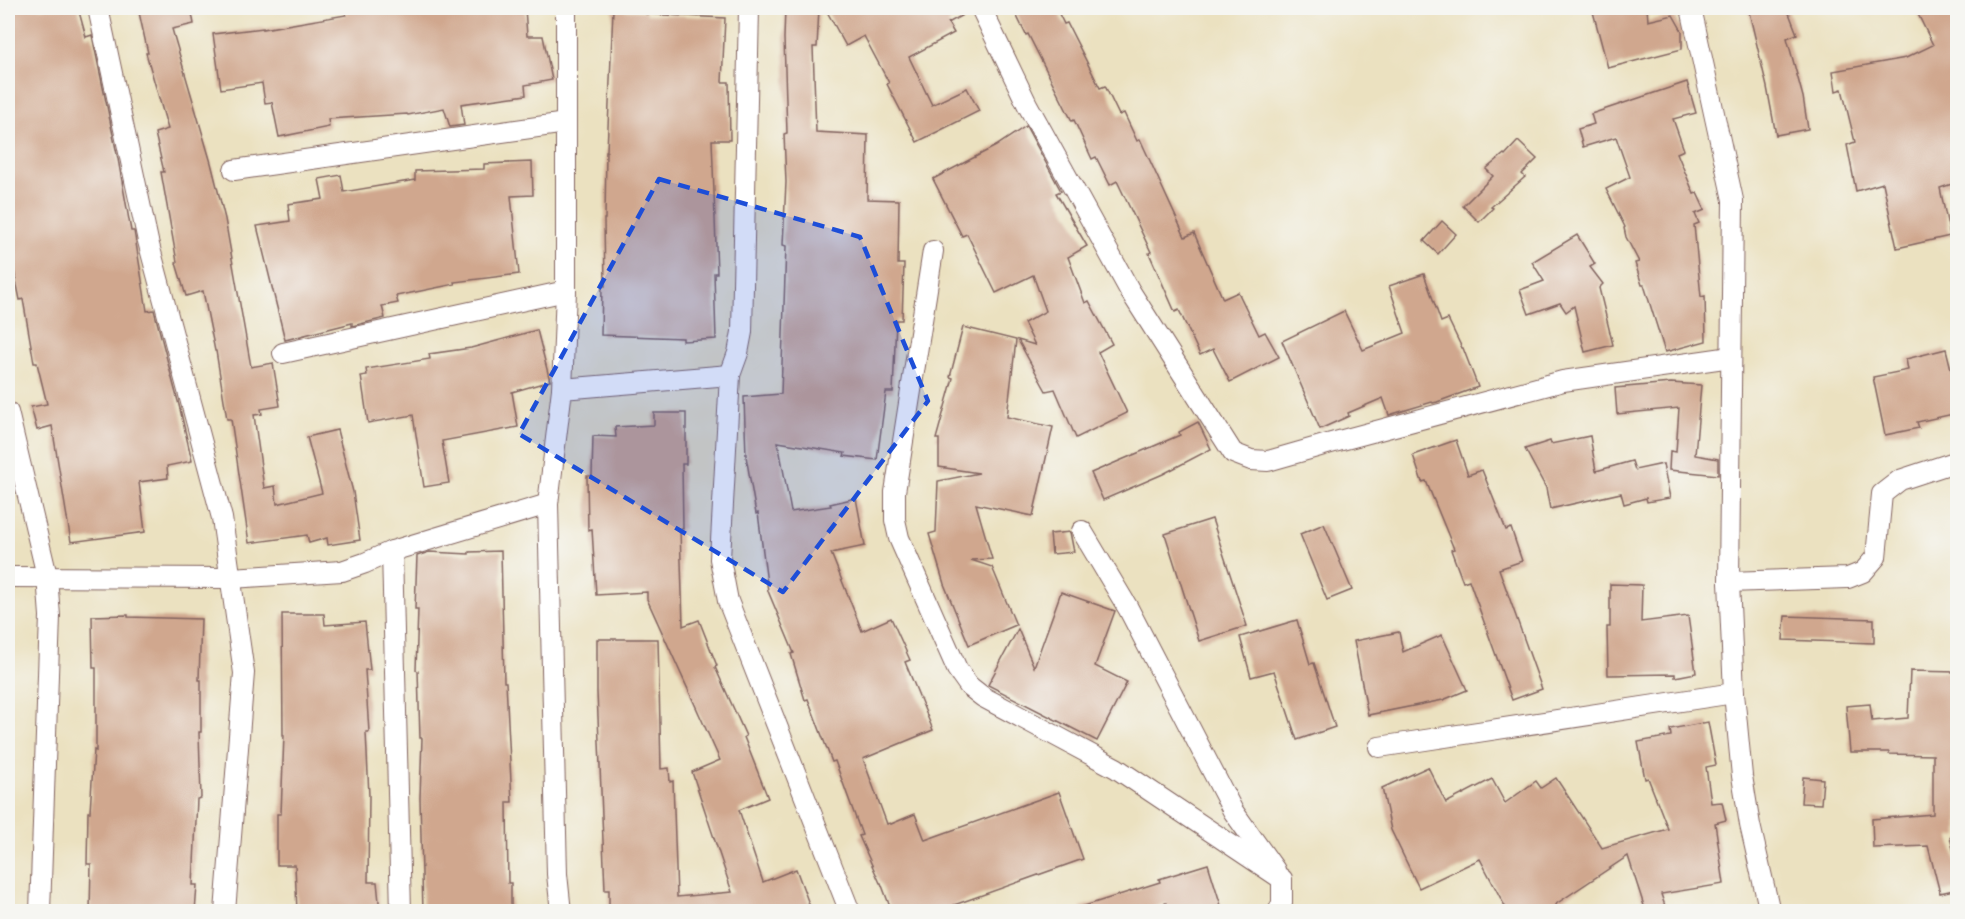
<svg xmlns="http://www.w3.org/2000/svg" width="1965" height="919" viewBox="0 0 1965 919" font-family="'EB Garamond',serif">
<rect width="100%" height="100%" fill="#f6f6f2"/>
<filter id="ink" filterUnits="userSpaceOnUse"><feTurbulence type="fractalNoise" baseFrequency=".0167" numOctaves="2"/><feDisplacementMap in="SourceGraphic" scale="12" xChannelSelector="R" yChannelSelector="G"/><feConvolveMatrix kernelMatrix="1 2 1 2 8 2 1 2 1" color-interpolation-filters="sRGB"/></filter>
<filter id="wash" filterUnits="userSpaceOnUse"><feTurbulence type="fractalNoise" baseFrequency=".008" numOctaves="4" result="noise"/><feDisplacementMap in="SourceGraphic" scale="24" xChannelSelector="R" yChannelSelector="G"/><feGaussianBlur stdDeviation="1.35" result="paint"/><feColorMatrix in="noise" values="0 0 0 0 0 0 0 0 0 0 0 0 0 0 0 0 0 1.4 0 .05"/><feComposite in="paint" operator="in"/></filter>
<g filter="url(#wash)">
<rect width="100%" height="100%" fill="#ebe1c0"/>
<g id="blocks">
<!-- building -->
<g fill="#d0a78e">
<path d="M8,8H78L86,37L92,35L118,159L131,231H134L135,237L147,311L154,310L180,409L192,461L167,466L168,478L139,482L145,532L71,542L52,426L37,430L31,407L47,404L37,363H34L23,299L20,300L8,240Z"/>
<path d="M138,8H191L194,24L172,29L211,163L225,219L251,367L273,363L280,406L261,409L262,414L254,415L264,488L275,486L277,504L322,493L307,437L337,430L353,492L360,540L328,545L327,538L309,543L307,535L249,543L231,419H227L216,351H215L203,291L186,296L176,263L177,262L161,172H164L155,133L168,129L146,53H148Z"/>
<path d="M365,8H525L527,36H543L552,80L525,85L526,95L461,104L464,125L450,127L444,108L408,115L407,114L328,119L329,127L279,137L272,102L265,103L262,83L221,89L213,34L263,28V29L346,15L345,9Z"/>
<path d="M785,8H819L817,47H813L816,132L868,135L867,199L899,200L898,264H904L902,320H896L893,392H886L877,460L844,456L845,453L778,442L791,512L831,506L830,504L856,498L865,546L831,553L862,631L891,618L910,660L905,662L933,730L863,759L887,824L890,823L891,824L915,814L925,840L1059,792L1083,859L954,905L956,912H892L881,883H880L859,836L862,835L835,761L832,762L808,699L805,700L791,654L794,653L768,591L758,513L756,514L746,456L744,397L781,394L786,246L783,245L786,182L784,134L787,133L784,38Z"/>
<path d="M825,8H969L970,11L948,23L954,33L909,57L932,105L967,88L979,111L917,142L887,84L889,83L864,36L846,46Z"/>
<path d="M1013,8H1056L1064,24L1067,23L1100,88L1105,86L1119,115L1124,113L1137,141L1140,139L1185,237L1194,233L1223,299L1238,292L1259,335L1265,332L1279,357L1230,382L1213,349L1200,355L1179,310L1175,312L1149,253L1151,252L1117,181L1110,185L1096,157L1092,159L1074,120L1072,121L1028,34L1026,35Z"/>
<path d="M1592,8H1647L1648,21L1673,15L1682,31V49L1608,68Z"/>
<path d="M1748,8H1787L1797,34L1787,38L1803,97L1808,129L1776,135L1767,87Z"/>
<path d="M1915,8H1958V182L1940,188L1950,236L1897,248L1883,183L1856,191L1847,145L1855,142L1842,89L1836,91L1833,71L1906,58L1933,45Z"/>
<path d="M613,10L646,11V14L725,18L722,82H729L730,140H712L715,219L717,273H714L716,339L683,341V338L601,335L602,286H605L604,219H605L606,151H607Z"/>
<path d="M1687,82L1696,113L1673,119L1684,150L1677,153L1694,194L1697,193L1705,210L1695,214L1699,223L1694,225L1701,297L1705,296L1706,341L1665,352L1644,285H1642L1635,263L1639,262L1626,237L1624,228L1625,227L1606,189L1630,177L1616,137L1583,147L1578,129L1594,124L1591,114Z"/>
<path d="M1026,126L1061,191L1056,193L1087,246L1068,257L1085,303L1089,301L1112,344L1098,352L1127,413L1076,438L1055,389L1046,391L1018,340L1035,345L1024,323L1046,311L1033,275L996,293L967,234L962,236L933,179L996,146Z"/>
<path d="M1518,141L1537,159L1522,174L1525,177L1491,207L1493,208L1479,222L1463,206L1493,176L1486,169L1504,154L1505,155Z"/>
<path d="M532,162L533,195L511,196L519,274L454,282L455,284L396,296L398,303L382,306L385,318L352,326V323L285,340L257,226L290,221L288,204L323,199L319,179L341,175L344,192L415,180V171L484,169V164Z"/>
<path d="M1442,221L1456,234L1438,254L1424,241Z"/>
<path d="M1577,235L1595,264L1590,267L1603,284L1599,288L1613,345L1585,352L1574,306L1566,312L1560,303L1529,314L1520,290L1544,281L1532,262Z"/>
<path d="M1424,274L1441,322L1448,319L1462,348H1463L1478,387L1437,402L1433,403L1432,402L1389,415L1383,398L1348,413L1349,416L1320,429L1282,341L1344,311L1363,350L1405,333L1389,286Z"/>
<path d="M963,327L1016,340L1007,417L1053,427L1033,516L976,504L992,559L971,560L992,567L1016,625L969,645L944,584L929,534L936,532L938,481L979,473L939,467V439H936L953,378L950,377Z"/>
<path d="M537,330L550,381L512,392L518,427L442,441L449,483L424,487L413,415L368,423L361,376L367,375L366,369L430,359L429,354L471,348Z"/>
<path d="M1946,349L1958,397V413L1917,422L1919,428L1885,435L1873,377L1908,370L1906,359Z"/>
<path d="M1671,383L1701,385L1695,455L1718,459V475L1669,470L1670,451L1676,452L1679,408L1617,414L1615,388Z"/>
<path d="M654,413H686V464H682L683,529H680L683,626L699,620L717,666L715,667L746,736L744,737L768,798L739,810L763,882L796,869L812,912H609V890H605L597,692V639H658L661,769L669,768L670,782L673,781L677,897L732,892L692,772L720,760L647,599V592L596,595L592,529L588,530L587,476H592L593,436L616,437L615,427L654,425Z"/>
<path d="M1198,422L1211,449L1163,474L1103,500L1091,473L1180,435L1179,432Z"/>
<path d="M1590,436L1596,471L1632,461L1635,470L1663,464L1670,498L1647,502L1646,498L1624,504L1621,493L1550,509L1546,488L1525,449L1550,441L1551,444Z"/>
<path d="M1456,440L1468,475L1482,470L1506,530L1511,528L1522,561L1499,569L1542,689L1512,700L1469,580L1463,582L1451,550L1454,549L1426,481L1422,482L1413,455Z"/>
<path d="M1212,519L1247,626L1199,641L1165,534Z"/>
<path d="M1324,524L1352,590L1327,600L1300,534Z"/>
<path d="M1070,532L1074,552L1052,554L1050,534Z"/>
<path d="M501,551L504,682H506L512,802H507L508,883H511V912H423L420,798L422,738H420L418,671L416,670L418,609H415L417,556L429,552L469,554V552Z"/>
<path d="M1610,584L1642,585L1641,622L1688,616L1696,673L1675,677V674L1608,675L1607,627H1610Z"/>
<path d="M1061,592L1115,611L1095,666L1127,682L1097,741L988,685L1018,629L1034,667Z"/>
<path d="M282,614H324L325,625L365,622L370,670H365L369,732H366L369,796L368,882H377L380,912H297L295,865H277V814H281L284,735H283Z"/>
<path d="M128,615V617L201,619L199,680H201V732H199L201,798L197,799L193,885H197L195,912H90L91,864H87L88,812H90L94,750L96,751V668H93L92,616Z"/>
<path d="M1785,616L1874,619V643L1783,640Z"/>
<path d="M1297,620L1310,664L1314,663L1335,727L1297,740L1274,671L1251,677L1240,637Z"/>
<path d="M1399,632L1403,652L1442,635L1467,690L1443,700L1368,715L1354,641Z"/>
<path d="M1910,671L1958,672V836L1950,837L1958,869V889L1940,893L1928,846L1873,848L1872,819L1933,814V755L1889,754V752H1850L1846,706L1870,704L1872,721L1908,718Z"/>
<path d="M1708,722L1716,765L1706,767L1711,803L1722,802L1726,820L1715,823L1724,884L1661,894L1667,912H1646L1628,856L1556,904L1558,912H1508L1480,859L1419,888L1391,830L1382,788L1428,767L1446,803L1492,779L1505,803L1536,781L1541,788L1556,778L1602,848L1668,829L1648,778L1645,779L1638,742L1671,736L1670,729Z"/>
<path d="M1803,777L1823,779L1821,804L1801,803Z"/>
<path d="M1208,864L1223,912H1169L1166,903L1141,912H1081V907L1160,882L1159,879Z"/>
</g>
</g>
</g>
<g filter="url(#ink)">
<use href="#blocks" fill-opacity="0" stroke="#82635f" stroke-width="1.5"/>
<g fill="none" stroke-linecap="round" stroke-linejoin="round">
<!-- street casing -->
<g stroke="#82635f" stroke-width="22">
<g id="street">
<path d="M98,8L148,241L222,518L244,673L225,912"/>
<path d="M749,8L742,332L738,353L730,375L720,559L728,601L850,912"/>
<path d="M981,8L1027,104L1130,291L1233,453L1251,460L1268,461L1331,443L1563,381L1731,357"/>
<path d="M1691,8L1733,200L1729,582L1734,693L1742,776L1750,825L1770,912"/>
<path d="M234,170L566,123"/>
<path d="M933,251L895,492V520L899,538L957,669L969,686L983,697L1116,768L1282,879V903L1278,912"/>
<path d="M283,353L566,291"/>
<path d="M562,389L566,291V8"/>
<path d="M8,412L47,576L50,616L40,912"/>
<path d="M548,504L562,389L730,375"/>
<path d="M1082,531L1128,608L1233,811L1275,870"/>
<path d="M392,551L401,912"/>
<path d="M8,577L231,578L342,571L365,563L392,551L548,504L557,874L561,912"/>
<path d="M1729,582L1848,578L1863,572L1876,557L1882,494L1900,480L1958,461"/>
<path d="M1379,747L1734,693"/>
</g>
</g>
<!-- street -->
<use href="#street" stroke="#fff" stroke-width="20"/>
</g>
</g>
<!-- marked area -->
<path fill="#1d4ed8" fill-opacity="0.2" stroke="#1d4ed8" stroke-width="4.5" stroke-dasharray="12 8" stroke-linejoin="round" d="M659,179L860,237L928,401L783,592L519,434Z"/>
<!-- margin -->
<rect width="1965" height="919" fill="none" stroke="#f6f6f2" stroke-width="30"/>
</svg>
